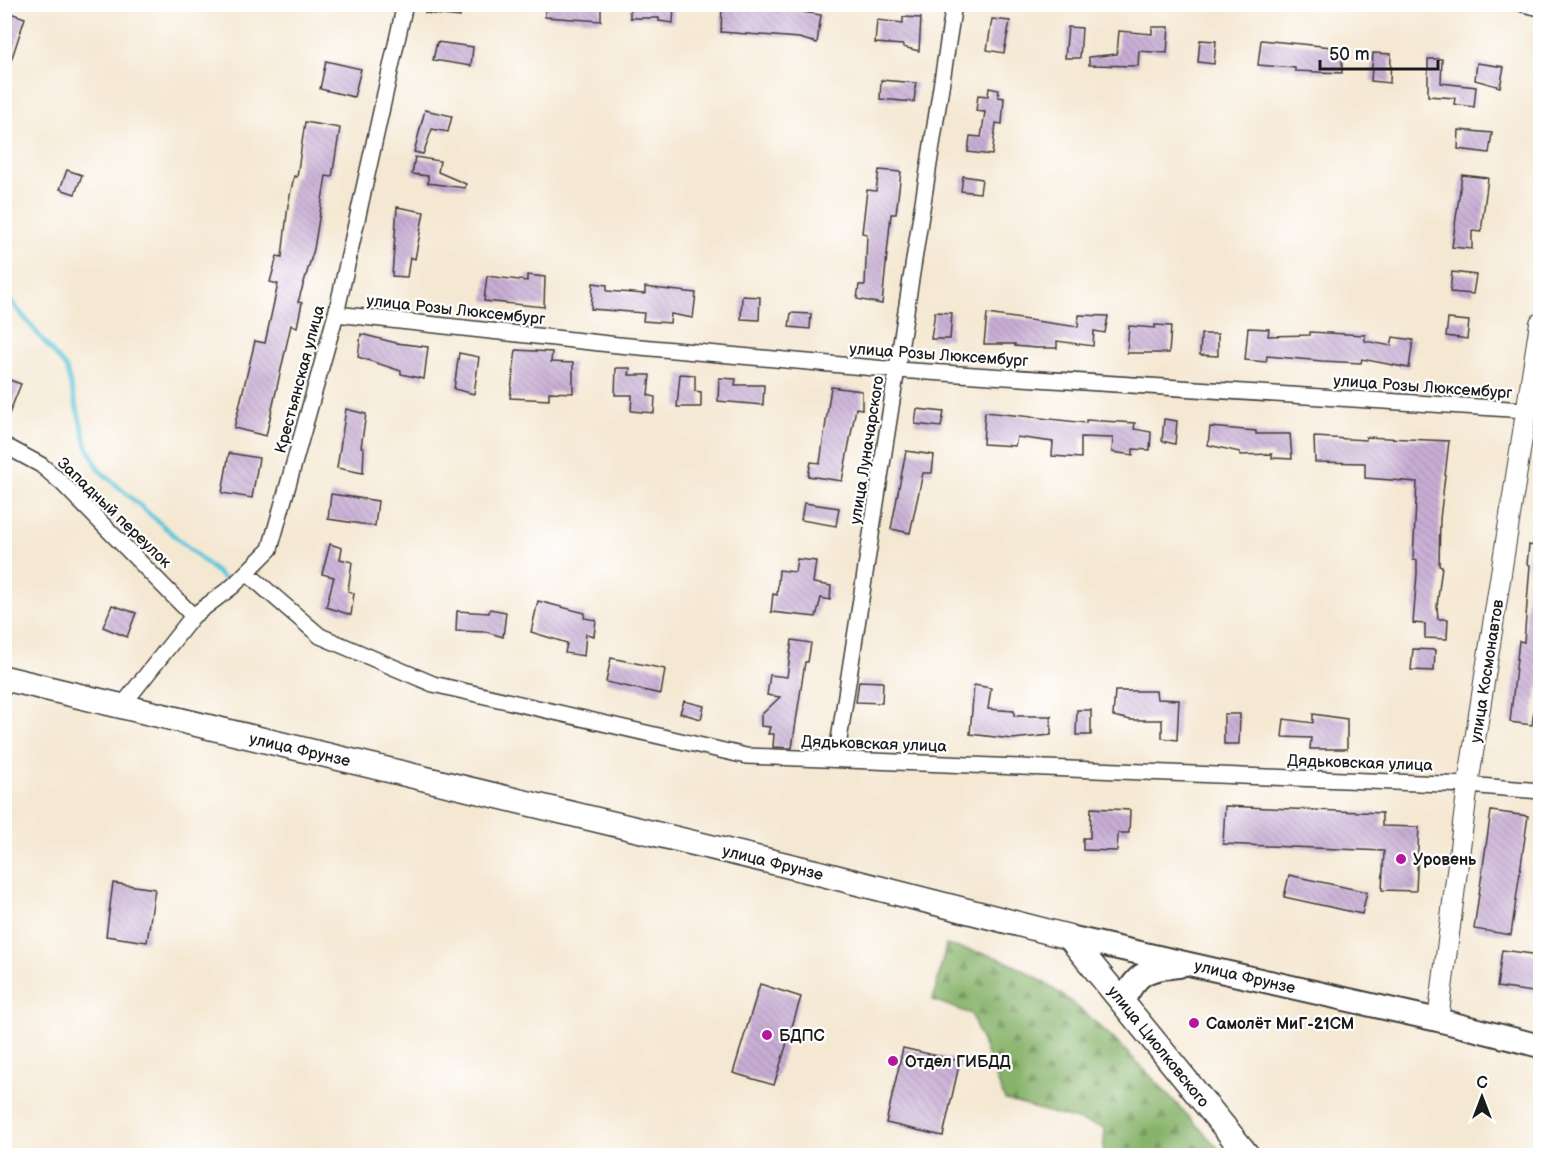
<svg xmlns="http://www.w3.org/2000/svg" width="1545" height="1160" viewBox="0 0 1545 1160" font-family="'Balsamiq Sans',sans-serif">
<defs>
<pattern id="forest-firs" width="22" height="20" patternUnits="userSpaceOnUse" patternTransform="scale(1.5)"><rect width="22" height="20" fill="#87b36b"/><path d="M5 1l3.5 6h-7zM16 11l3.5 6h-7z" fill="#6e9157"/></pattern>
<pattern id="building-back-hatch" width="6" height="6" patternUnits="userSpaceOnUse" patternTransform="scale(1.5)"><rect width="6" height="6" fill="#c8add4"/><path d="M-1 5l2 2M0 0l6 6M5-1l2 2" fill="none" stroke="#ab94b5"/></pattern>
</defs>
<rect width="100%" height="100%" fill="#fff"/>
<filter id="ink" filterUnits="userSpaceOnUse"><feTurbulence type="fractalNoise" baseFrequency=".0167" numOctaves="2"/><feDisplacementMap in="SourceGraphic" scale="12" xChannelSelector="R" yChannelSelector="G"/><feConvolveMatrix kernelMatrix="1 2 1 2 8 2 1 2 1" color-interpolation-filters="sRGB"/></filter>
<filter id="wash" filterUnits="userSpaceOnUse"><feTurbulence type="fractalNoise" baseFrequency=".008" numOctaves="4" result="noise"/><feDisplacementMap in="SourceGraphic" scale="24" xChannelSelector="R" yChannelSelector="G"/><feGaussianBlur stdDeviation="1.35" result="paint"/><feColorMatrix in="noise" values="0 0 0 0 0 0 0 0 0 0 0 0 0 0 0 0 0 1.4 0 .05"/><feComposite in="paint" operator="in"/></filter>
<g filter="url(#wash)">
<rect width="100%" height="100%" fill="#f5e8d3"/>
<!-- forest -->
<path fill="url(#forest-firs)" stroke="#526844" stroke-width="1.5" d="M946,945C964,950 986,952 1003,960C1088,997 1161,1090 1225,1155H1103L1105,1128L1005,1100L971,1014L933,1000Z"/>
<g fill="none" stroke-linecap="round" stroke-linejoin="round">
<!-- stream -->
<path stroke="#5dc6d9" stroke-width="4.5" d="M4,293L66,368L87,446L99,470L230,584"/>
</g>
<g id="blocks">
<!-- building -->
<g fill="url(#building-back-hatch)">
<path d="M426,4H462L460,17L425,13Z"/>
<path d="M545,4H601V21L545,17Z"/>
<path d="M630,4H674L673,23L659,21V18H630Z"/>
<path d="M722,5L778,11V8L821,15L817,43L799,38L721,32Z"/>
<path d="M4,11L25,18L7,73H4Z"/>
<path d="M903,17L921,18L919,51L903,47V45L875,43L877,20L903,23Z"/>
<path d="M992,19L1010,21L1004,53L987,50Z"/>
<path d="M1068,27L1082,28L1080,58H1065Z"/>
<path d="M1152,27H1169L1167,53L1139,51L1138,66L1089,65V57L1117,54L1119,31L1152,34Z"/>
<path d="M1200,40L1216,41L1214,64L1198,62Z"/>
<path d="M1261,40L1342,48V73L1295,71V68L1258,65Z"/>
<path d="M437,42L473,47L471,66L433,60Z"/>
<path d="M1373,53L1391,54L1390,83L1371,81Z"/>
<path d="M1428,59H1442L1441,83L1476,87L1474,107L1454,104L1455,98L1428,96Z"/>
<path d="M326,61L361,69L354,97L320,89Z"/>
<path d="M1477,63L1504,67L1500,87L1475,80Z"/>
<path d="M881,80L916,83L914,102L880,99Z"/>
<path d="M989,88L999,90L998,97L1004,98L1002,124L996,123L992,155L968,152L970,136L981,137L985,112L976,111L978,95L988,96Z"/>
<path d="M425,110L452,116L448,132L432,129L423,154L414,152Z"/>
<path d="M305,122L340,128L332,177L326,176L314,249L298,302L302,303L297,327L291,325L266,436L234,428L255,341L265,343L278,284L270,282L277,256L282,257L288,205L294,176L297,177Z"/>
<path d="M1459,130L1492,133L1489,153L1458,149Z"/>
<path d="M415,157L440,161L438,172L466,184L465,188L428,183V176L412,174Z"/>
<path d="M67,170L82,175L75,194L60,189Z"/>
<path d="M879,170L901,172L896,214H891L882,304L857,299L859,285H865L867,234L862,233L867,190L876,191Z"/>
<path d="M1462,175L1488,178L1481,232L1472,231V249L1452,247Z"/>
<path d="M963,176L982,179L980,193L961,191Z"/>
<path d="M397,207L424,212L415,259L410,257L407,277L392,276Z"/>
<path d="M1452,272L1476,275L1473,294L1450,292Z"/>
<path d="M527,275L545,277L544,307L484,301L487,276L527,281Z"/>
<path d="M593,283L607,285V291L645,294V287L696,293L693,318L671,314L670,323L643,321L644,313L591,309Z"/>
<path d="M742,296L760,297L759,320L741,319Z"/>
<path d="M935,312L952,313L950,339H931Z"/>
<path d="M791,313L811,314L810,329L789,327Z"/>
<path d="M987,314L1078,327L1079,315L1108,316L1105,333L1094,331L1093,346L1057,341V348H1036L1015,346V344H984Z"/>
<path d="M1448,319L1469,321L1467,339L1446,336Z"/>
<path d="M1155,325L1171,326L1169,353H1127L1129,326L1155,328Z"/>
<path d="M1248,328L1269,329L1268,336L1310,335V332L1365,335V341L1391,346L1393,337L1413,340L1409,368L1362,359L1361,363L1322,361L1267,356L1266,362L1245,360Z"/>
<path d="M361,334L396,343L428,347L424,379L401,374V371L358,357Z"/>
<path d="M1201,334H1218V356L1200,355Z"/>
<path d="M516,350L552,352L551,362L573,363V393L549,392V400L510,398Z"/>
<path d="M459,353L479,357L474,394L454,389Z"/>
<path d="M616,368H630L629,375H650L648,395L655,397L654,413L631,411L632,395H615Z"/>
<path d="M680,374L695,375V391L701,392V407H677Z"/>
<path d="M4,378L21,384L5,424H4Z"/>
<path d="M719,378L736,379L735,385H764L763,405L718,401Z"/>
<path d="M831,387L862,391V409L856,408L842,481L808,476L811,462L820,463Z"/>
<path d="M346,409L366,414L361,447L364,448L363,473L337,468Z"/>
<path d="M917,409L944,412L941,427L915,424Z"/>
<path d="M985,412L1086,423V420L1135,423L1134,429L1151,432L1150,450L1133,449V455L1112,452L1113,438L1081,437V458L1052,456L1053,442L1017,437L1015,446L983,444Z"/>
<path d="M1164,419L1177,421L1175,444L1162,441Z"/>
<path d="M1210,427L1256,431V434H1290L1292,459L1272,458V454L1240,455V452L1208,445Z"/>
<path d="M1314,437L1366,440V437L1449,441L1440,519L1439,565L1442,566L1437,606L1438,619H1448L1447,639L1425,638V624L1413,623L1417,574V560H1413L1417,482L1365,478V463L1315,462Z"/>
<path d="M906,451L934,455L932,473H923L910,533L891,529Z"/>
<path d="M229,453L259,458L252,498L222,493Z"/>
<path d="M331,494L378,501L375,526L328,519Z"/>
<path d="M804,503L839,508L836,526L801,520Z"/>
<path d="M330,544L342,548L340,559L352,562L348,591L354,593L351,615L326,607L334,577L322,574Z"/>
<path d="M1529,545L1540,547V650L1537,670H1540V689L1537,688L1532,725L1510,722L1519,641L1524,642L1530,565L1527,564Z"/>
<path d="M797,559L816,561L813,583L831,586L830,600L821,598L816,617L771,612L773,594L777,595L779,570L795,572Z"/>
<path d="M538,601L585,613L584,618L596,620L594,636L586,634L584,656L565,653L567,643L531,632Z"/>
<path d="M112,605L136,613L127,637L103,627Z"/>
<path d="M490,609L506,612L503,637L487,632L456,631L457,611L489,613Z"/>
<path d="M792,640L811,643L808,662H805L792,748L773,747L774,734H768L770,727L761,726V715L780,697L767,695L770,675L787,677Z"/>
<path d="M1413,649L1435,650L1434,671L1411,670Z"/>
<path d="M611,658L665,669L661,694L606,682Z"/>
<path d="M859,681L883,682L882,703L856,702Z"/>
<path d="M974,685L991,688L988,709L1014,711V716H1051V735L1012,739L970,734Z"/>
<path d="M1115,691H1156L1157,699L1179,700L1177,740L1162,738V720H1131L1113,716Z"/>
<path d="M684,701L704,706L701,719L680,713Z"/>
<path d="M1077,710H1091V735H1076Z"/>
<path d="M1224,714H1240L1239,744H1224Z"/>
<path d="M1313,714L1347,719V749H1310L1311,738L1282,737L1284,719L1313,723Z"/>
<path d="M1225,806L1382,813V826L1419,827L1416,891L1382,890L1384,851L1223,844Z"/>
<path d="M1091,808L1130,810L1129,833H1118L1117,851L1083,850V838H1090Z"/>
<path d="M1491,811L1528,816L1511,935L1474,929Z"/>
<path d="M1289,875L1367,892L1362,914L1284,897Z"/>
<path d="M113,883L155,889L147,942L106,936Z"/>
<path d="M1502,950L1540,955V993L1497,987Z"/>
<path d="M760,984L801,997L774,1085L733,1073Z"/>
<path d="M903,1048L960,1061L943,1136L886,1123Z"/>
</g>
</g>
</g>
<g filter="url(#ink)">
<use href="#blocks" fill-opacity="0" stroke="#3d3b37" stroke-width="1.5"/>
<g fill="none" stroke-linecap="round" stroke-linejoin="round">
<!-- minor casing -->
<g stroke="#3d3b37" stroke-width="18">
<g id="minor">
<path d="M1523,4L1540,8"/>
<path d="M336,314L618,345L897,370L1540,411"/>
<path d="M4,445L41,465L62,483L193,616"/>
<path d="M247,573L320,636L433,684L746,756L1468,785L1540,791"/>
<path d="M121,707L193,616L233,586L270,549L336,314L405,4"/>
<path d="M836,759L954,4"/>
</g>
</g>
<!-- tertiary casing -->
<g stroke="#3d3b37" stroke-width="22">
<path id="tertiary" d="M1438,1020L1468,785L1540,323"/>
</g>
<!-- secondary casing -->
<g stroke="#3d3b37" stroke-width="26">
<g id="secondary">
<path d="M1069,937L1438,1020L1540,1046"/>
<path d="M1123,1001C1138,972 1146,969 1179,966"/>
</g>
</g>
<!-- primary casing -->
<g stroke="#3d3b37" stroke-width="27">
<path id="primary" d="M4,678L819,873L1069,937L1248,1156"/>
</g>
<!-- minor -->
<use href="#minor" stroke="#fff" stroke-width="15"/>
<!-- tertiary -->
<use href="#tertiary" stroke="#fff" stroke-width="20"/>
<!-- secondary -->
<use href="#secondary" stroke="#fff" stroke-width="22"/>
<!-- primary -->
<use href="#primary" stroke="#fff" stroke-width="24"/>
</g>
</g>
<!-- markers -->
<g fill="#b5179e" stroke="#fff" stroke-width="2">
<circle cx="1401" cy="859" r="6"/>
<circle cx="1194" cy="1023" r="6"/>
<circle cx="767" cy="1035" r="6"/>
<circle cx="893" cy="1061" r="6"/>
</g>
<g text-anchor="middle" stroke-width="4.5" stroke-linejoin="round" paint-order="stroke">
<!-- street labels -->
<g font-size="16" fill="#1c1c1c" stroke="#fff">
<text transform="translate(456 309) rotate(6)" y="6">улица Розы Люксембург</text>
<text transform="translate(939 354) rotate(4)" y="6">улица Розы Люксембург</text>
<text transform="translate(299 379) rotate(-75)" y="6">Крестьянская улица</text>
<text transform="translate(1423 386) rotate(4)" y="6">улица Розы Люксембург</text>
<text transform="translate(866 450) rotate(-81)" y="6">улица Луначарского</text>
<text transform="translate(115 512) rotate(44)" y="6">Западный переулок</text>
<text transform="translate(1486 671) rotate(-81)" y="6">улица Космонавтов</text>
<text transform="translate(874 743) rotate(2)" y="6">Дядьковская улица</text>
<text transform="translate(300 749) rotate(13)" y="6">улица Фрунзе</text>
<text transform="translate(1360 762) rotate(2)" y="6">Дядьковская улица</text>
<text transform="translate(773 862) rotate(14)" y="6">улица Фрунзе</text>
<text transform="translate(1245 976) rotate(13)" y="6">улица Фрунзе</text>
<text transform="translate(1159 1046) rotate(51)" y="6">улица Циолковского</text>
</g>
<!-- poi labels -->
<g font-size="16" font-weight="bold" fill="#1c1c1c" stroke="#fff" text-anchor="start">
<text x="1413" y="865">Уровень</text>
<text x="1206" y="1029">Самолёт МиГ-21СМ</text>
<text x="779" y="1041">БДПС</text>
<text x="905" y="1067">Отдел ГИБДД</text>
</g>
</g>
<!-- margin -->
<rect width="1545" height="1160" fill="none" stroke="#fff" stroke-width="24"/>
<!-- north arrow -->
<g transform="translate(1482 1097)" stroke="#ffffff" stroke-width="4.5" paint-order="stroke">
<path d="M0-4.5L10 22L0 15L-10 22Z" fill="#1c1c1c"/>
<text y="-9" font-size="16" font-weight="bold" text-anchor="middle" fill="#1c1c1c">С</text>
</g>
<!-- scale -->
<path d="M1320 60v9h118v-9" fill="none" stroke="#1c1c1c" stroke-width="3"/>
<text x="1329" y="60" font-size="18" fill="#1c1c1c" stroke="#ffffff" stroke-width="4.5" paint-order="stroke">50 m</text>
</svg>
